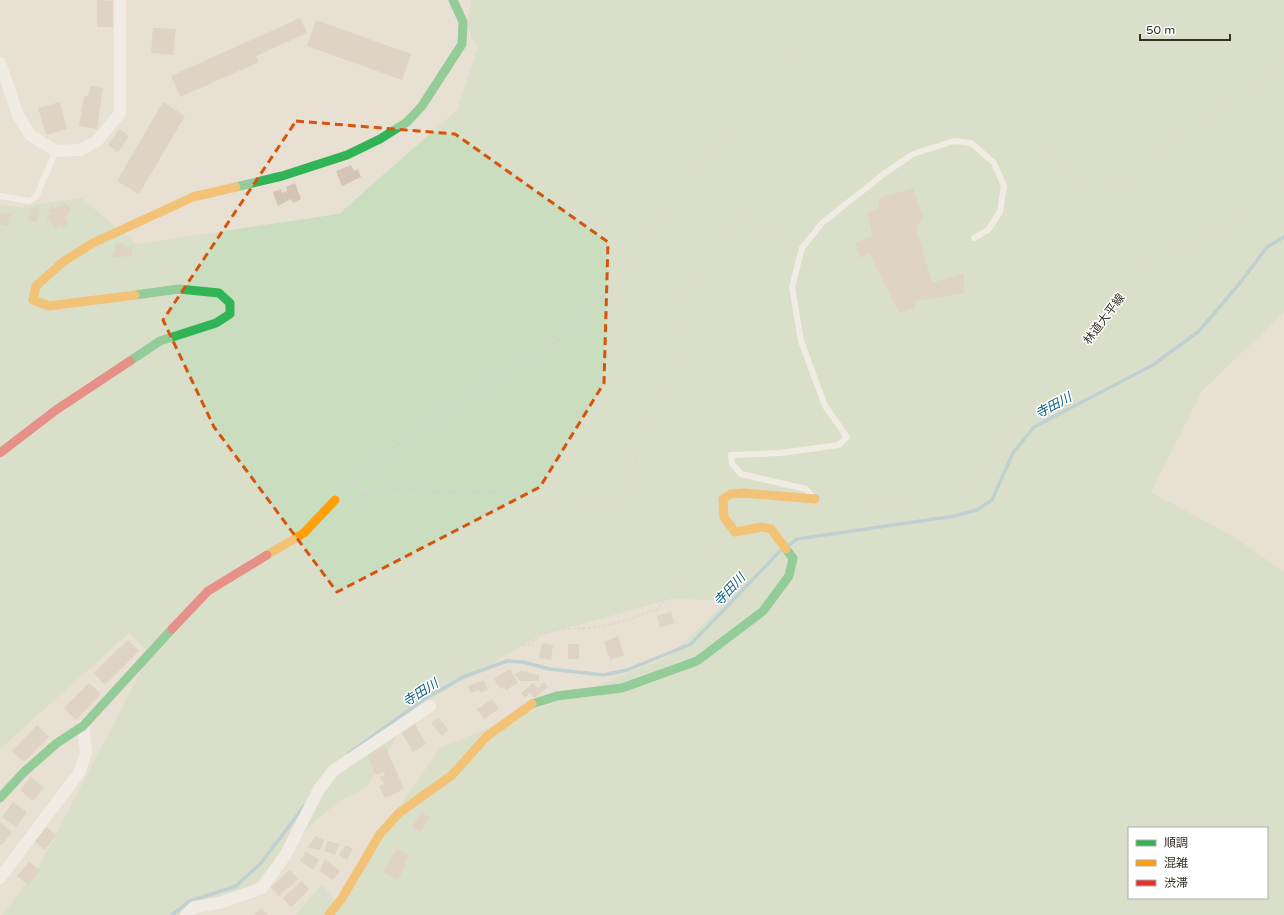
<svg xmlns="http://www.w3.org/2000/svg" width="1284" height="915" viewBox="0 0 1284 915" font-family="'Varela Round','Noto Sans JP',sans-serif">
<rect width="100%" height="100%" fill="#e8e0d2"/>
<!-- green -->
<path fill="#caddbf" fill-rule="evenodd" d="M472,0H1284V312L1202,391L1151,492L1234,537L1284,572V915H296L322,884L338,906L380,834L441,747L669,657L728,600L671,599L539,636L413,709L366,788L342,800L323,814L251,886L181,915H3L41,863L150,654L129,633L0,749V205L20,207L81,198L136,244L339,214L457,110L478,47L466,27ZM1129,828H1267V898H1129Z"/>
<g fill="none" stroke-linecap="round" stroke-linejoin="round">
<!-- stream -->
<g stroke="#8fbcd3" stroke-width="3.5">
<path d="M789,545L797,539L955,516L977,510L992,500L1013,453L1034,427L1153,365L1199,331L1240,283L1267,247L1284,237"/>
<path d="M348,754L423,700L463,677L507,661L523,662L549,669L604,675L627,670L691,644L780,551"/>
<path d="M172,915L190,901L236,886L261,863L305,805"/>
</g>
</g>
<!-- building -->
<g fill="#d3c4b6">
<path d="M97,0L113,1V27H97Z"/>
<path d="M300,18L307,33L256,56L259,62L180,97L171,76Z"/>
<path d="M316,20L411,54L402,80L307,46Z"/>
<path d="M153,28L176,29L173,55L151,53Z"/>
<path d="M90,86L103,88L97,129L79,126L84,96H88Z"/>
<path d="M60,102L67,129L46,135L38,108Z"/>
<path d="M163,102L185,116L139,194L117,181Z"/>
<path d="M119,129L129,136L118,152L108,145Z"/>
<path d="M351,165L354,171L358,169L361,177L342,186L336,171Z"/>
<path d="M295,183L301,199L293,203L291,199L278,206L273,192L281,189L282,193L287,191L286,187Z"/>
<path d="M913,188L923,218L916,227L932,283L964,273V293L915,301V308L899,313L869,253L860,258L855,242L873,237L867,213L879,208V198Z"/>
<path d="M64,203L72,210L64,218L69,222L63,228L61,225L57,229L46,218L51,213L48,210L52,206L55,209L58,206L60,207Z"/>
<path d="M31,208L40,209L37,222L28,220Z"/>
<path d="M0,212L11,214L9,226L0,224Z"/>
<path d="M124,243V247H132V256L113,257V252H116L115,244Z"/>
<path d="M671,612L674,623L660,627L657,616Z"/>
<path d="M618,636L624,655L610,660L604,642Z"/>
<path d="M128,640L139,651L105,685L94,673Z"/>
<path d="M542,643L553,645L551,660L539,658Z"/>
<rect x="568" y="644" width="11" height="15"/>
<path d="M510,669L518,683L506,690L504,687L500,689L494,679Z"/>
<path d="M521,671L539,675V681H520L515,674Z"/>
<path d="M484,680L488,690L480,693L479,690L471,693L468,686Z"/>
<path d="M544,682L548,687L534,698L530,693L525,698L521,693L533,683L538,688Z"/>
<path d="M89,683L101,694L76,720L64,708Z"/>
<path d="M492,699L499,709L484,719L477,709Z"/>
<path d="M438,718L449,730L442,736L431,723Z"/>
<path d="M415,724L426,744L413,752L402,733Z"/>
<path d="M37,725L49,737L24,762L12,751Z"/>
<path d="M385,746L404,789L385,798L379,786L384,784L380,777L385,775L384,772L376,775L367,755Z"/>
<path d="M31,777L44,787L33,801L20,790Z"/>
<path d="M13,802L27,812L16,827L2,817Z"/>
<path d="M421,812L430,818L420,832L412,827Z"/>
<path d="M0,822L12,832L2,845L0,844Z"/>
<path d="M46,827L56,835L45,850L34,841Z"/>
<path d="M315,836L324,840L320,850L308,847Z"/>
<path d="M328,841L339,844L335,855L324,851Z"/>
<path d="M346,845L353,849L347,860L339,855Z"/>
<path d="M397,849L408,855L404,863L406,864L398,880L383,872Z"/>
<path d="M306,851L319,860L313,870L300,861Z"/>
<path d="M325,859L340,871L333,880L319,871Z"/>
<path d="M29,862L40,870L28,885L17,876Z"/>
<path d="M290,870L298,879L279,896L271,887Z"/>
<path d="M302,881L309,890L291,907L283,898Z"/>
<path d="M261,908L268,915H254Z"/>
</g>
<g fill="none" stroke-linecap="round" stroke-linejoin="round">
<!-- path -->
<g stroke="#d3d1cd" stroke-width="2" stroke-dasharray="3 2" stroke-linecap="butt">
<path d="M984,143H1042L1082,189L1096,192L1116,189L1139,178L1155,164L1177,136L1239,98L1266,76L1284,47"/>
<path d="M345,491L378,459L509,367L560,339L580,320L619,279L659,219L737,120L813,40L856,0"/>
<path d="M349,498L401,488L440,493L500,492L551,503L588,507L610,504L623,497L633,480L640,437L679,358L677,309L685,292L701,273L712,254L733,223L740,218L794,244"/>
<path d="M828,499L962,496L986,478L1009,429L1086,344L1144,266L1212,233L1248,213L1284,183"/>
<path d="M450,672L464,661L482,657L496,648L528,645L548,630L592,628L621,622L658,609L691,565L723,541"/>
</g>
<!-- lane -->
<g stroke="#fcfaf8" stroke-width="6">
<path d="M0,196L29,201L36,197L56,151"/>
<path d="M811,495L806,489L741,474L732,464L731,455L780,453L839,445L847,437L825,406L801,341L792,287L802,248L822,223L885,173L913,154L954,141L971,143L994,163L1004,186L1000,212L988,230L974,238"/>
</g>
<!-- street -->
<g stroke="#fcfaf8" stroke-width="12">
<path d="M0,63L18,115L30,135L56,151L80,150L97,141L120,113V0"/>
<path d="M0,878L79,773L86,753L83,726"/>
<path d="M186,915L194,907L219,903L262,888L286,854L319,789L334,770L430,706"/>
</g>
<!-- fast -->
<g stroke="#30b455" stroke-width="9">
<path d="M236,187L282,176L347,155L380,139L407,122L422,106L462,44L463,22L453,0"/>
<path d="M130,361L160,341L216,323L230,314V303L219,293L179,289L135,295"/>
<path d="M532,704L557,696L622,688L697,661L763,611L789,576L793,558L786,549"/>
<path d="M0,798L24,772L57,743L83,726L172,629"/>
</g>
<!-- slow -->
<g stroke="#ff9f0a" stroke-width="9">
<path d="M135,295L49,306L33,300L36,286L63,262L93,243L193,197L236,187"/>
<path d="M786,549L771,529L762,527L735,532L724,517L723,499L731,494L743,493L815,499"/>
<path d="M267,555L304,533L335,500"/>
<path d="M329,915L342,898L380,834L399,813L452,775L487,736L532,704"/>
</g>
<!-- jam -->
<g stroke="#e5322d" stroke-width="9">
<path d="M0,453L56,410L130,361"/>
<path d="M172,629L208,591L267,555"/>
</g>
</g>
<!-- marked area -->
<path d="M0 0H1284V915H0ZM296,121L455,134L608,242L604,383L540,487L337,592L214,427L163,320Z" fill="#e8e0d2" fill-opacity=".55" fill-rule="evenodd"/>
<path fill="none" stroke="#d6550e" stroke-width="3" stroke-dasharray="8 5" stroke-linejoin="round" d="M296,121L455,134L608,242L604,383L540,487L337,592L214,427L163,320Z"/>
<g text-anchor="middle" stroke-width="3" stroke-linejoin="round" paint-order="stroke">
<!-- street labels -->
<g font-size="12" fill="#353025" stroke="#fff">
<text transform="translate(1104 319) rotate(-53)" y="4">林道大平線</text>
</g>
<!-- water labels -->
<g font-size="13" font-style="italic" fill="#065e84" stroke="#fff">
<text transform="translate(1053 405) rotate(-28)" y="5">寺田川</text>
<text transform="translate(729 589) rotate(-47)" y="5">寺田川</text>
<text transform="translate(420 692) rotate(-33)" y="5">寺田川</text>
</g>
</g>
<!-- legend -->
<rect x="1128" y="827" width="140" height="72" fill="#ffffff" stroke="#aeaca8"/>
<rect x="1136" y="840" width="20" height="6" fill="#30b455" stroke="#aeaca8"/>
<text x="1164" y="847" font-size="12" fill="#353025">順調</text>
<rect x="1136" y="860" width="20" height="6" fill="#ff9f0a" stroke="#aeaca8"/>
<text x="1164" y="867" font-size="12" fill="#353025">混雑</text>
<rect x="1136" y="880" width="20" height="6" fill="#e5322d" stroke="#aeaca8"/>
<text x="1164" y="887" font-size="12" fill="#353025">渋滞</text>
<!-- scale -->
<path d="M1140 34v6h90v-6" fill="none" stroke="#353025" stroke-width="2"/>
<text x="1146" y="34" font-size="12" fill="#353025" stroke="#ffffff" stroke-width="3" paint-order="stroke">50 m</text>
</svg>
